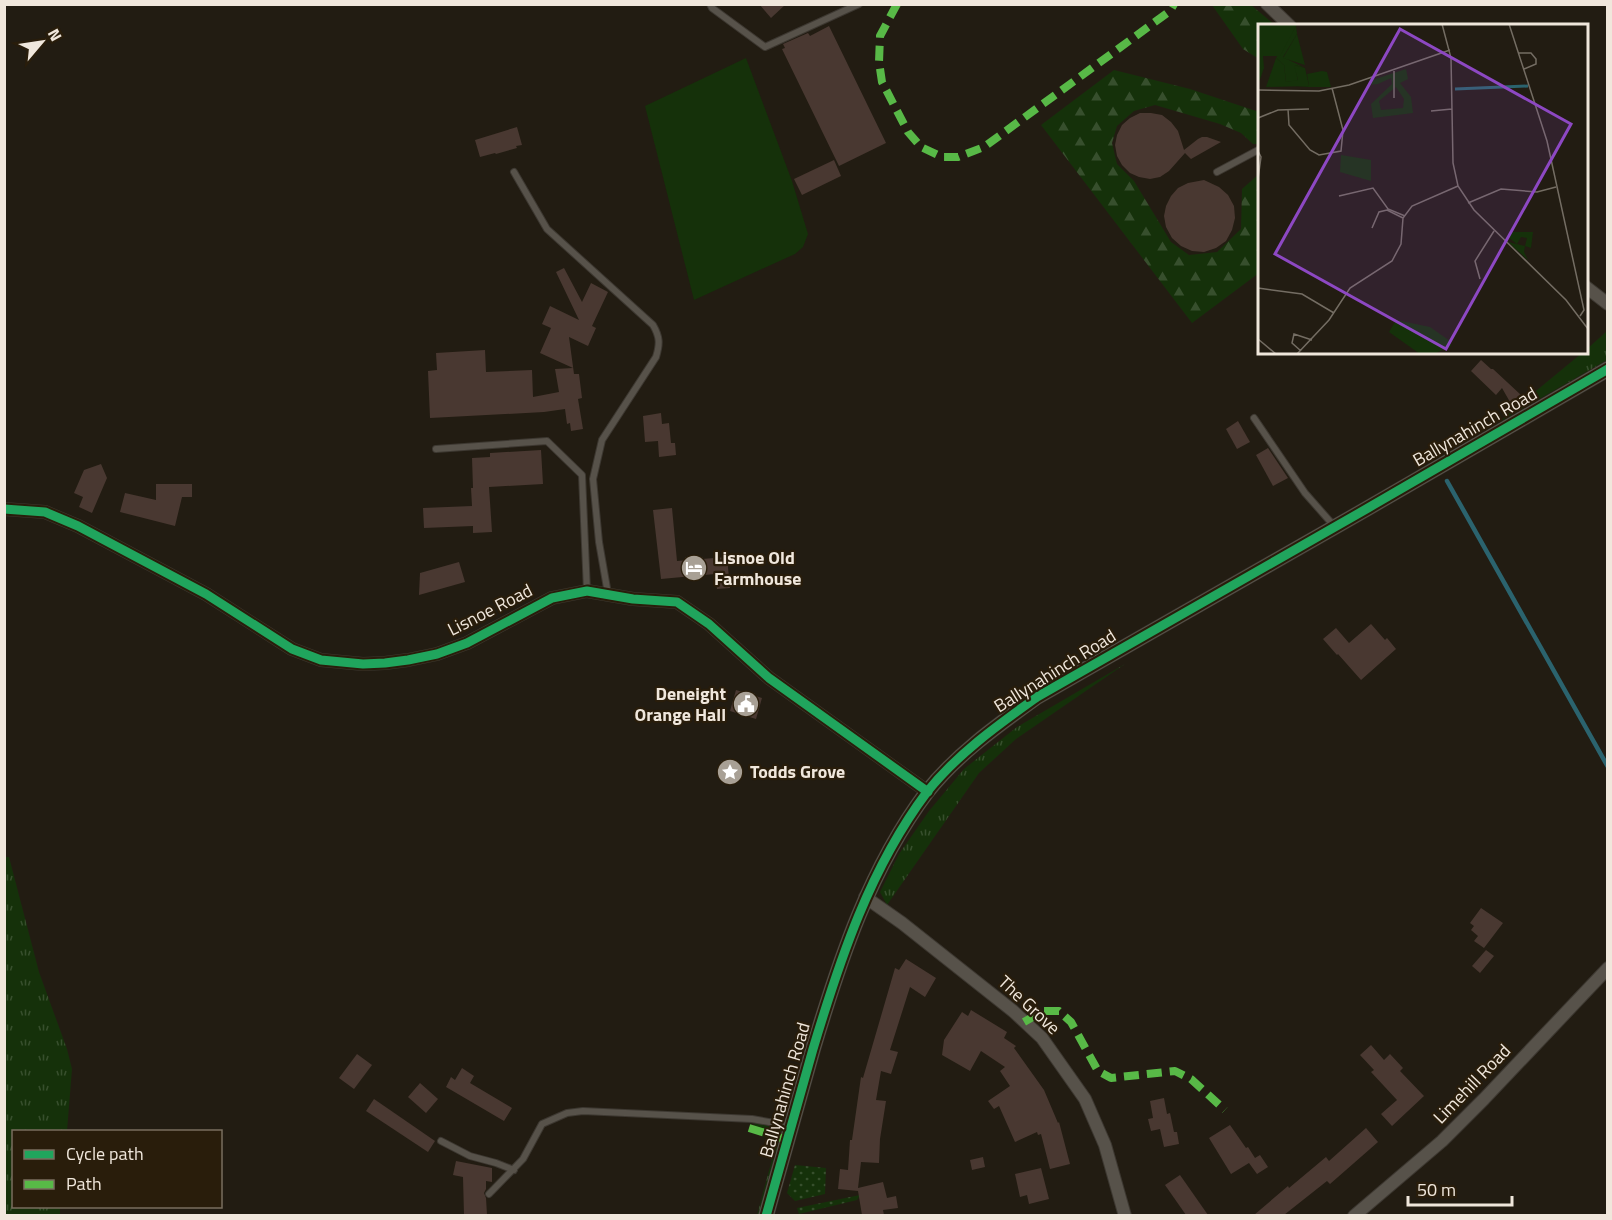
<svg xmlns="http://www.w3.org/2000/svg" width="1612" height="1220" viewBox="0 0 1612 1220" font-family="'Titillium Web',sans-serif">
<defs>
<pattern id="grass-tufts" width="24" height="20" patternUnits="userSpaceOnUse" patternTransform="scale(1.5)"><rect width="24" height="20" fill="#15310a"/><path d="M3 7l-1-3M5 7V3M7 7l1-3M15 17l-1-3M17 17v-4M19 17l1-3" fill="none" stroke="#374f2d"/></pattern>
<pattern id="forest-firs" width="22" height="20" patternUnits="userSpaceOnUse" patternTransform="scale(1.5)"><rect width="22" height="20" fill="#15310a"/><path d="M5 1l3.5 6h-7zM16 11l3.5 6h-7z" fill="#374f2d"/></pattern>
<pattern id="park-dots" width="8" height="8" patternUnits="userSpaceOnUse" patternTransform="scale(1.5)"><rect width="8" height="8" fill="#15310a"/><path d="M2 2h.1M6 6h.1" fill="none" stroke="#374f2d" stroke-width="1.8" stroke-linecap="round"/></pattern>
</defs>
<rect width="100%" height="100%" fill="#221c12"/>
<!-- grass -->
<g fill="url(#grass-tufts)">
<path d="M1607,331V360L1501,421L1509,413L1582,353L1586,352L1587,349Z"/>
<path d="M1125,664L1016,739L979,773L887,905L880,892L899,854L929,811L964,769L1017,727Z"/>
<path d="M5,857H9L39,972L67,1049L72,1069L67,1131L14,1132V1206L60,1207V1215H5Z"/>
<path d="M755,1122L781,1130V1143L761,1215H757L777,1141L753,1133Z"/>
</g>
<!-- forest -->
<g fill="url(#forest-firs)">
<path d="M1212,5H1251L1275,25L1260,26L1259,59L1243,49Z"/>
<path d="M1114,70L1190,89L1259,112V144H1253L1241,133L1220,124L1155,105L1134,111L1117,126L1112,143L1117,164L1134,181L1171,242L1189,255L1217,252L1241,229L1242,189L1259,174V273L1192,323L1041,125Z"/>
</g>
<!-- park -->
<g fill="url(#park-dots)">
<path d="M795,1165L826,1168L825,1194L795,1201L787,1193Z"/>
<path d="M860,1195L857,1200L799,1214L797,1208Z"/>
</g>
<!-- pitch -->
<path fill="#15310a" d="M746,58L792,181L808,234L803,247L795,254L694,300L645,106Z"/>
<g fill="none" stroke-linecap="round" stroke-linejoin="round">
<!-- stream -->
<path stroke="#2b636e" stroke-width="4.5" d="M1447,481L1608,767"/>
</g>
<!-- building -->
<g fill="#493831">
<path d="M759,4H786L771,18Z"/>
<path d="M829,26L886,143L839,166L782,49L785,48L783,44L808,33L810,36Z"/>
<path d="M1140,113H1151L1162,115L1171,122L1178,131L1184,150L1198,139L1202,137H1207L1221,142L1191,159L1185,153L1169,171L1160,177L1150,179L1139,177L1130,173L1122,165L1117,156L1115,145L1117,135L1122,125L1130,118Z"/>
<path d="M517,127L522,145L516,146L517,148L496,154L495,153L480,157L475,140Z"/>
<path d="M834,160L841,176L802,195L794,179Z"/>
<path d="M1204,180L1219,187L1228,195L1234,206L1235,218L1232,230L1226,241L1216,248L1204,252L1192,251L1181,246L1172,238L1166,227L1164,216L1166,206L1171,196L1178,188L1188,183Z"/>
<path d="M564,268L582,302L591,283L608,292L592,326L596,328L588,346L569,337L574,374H579L582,398L578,399L583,429L571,431L570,423L567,424L565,409L544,412L430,418L428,371L437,370L436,353L485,350L486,372L532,370L533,397L559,392L555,369L573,368L540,353L551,328L542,324L550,306L579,320L556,272Z"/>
<path d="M1481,360L1491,369H1493L1521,395L1510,402L1502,388L1496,395L1471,371Z"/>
<path d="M661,413L662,424L669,423L671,443H675L676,455L659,457L658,441L645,442L643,416Z"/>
<path d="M1238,421L1250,442L1237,449L1226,429Z"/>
<path d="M1268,448L1288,478L1273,486L1256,455Z"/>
<path d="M541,450L543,484L489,487L492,532L473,533V526L424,528L423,508L472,506L471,488H473L472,458L490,457V453Z"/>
<path d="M101,464L107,478L92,513L79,507L83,497L74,493L84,470Z"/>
<path d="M156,484H192V497H182L175,526L120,512L125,493L156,500Z"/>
<path d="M672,508L677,561L727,557L730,588L717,589L715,574L661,579L653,510Z"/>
<path d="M459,562L465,582L419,595L420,573Z"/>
<path d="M1371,624L1385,640L1387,638L1396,649L1361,680L1338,654L1337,655L1323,639L1336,628L1349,643Z"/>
<path d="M736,690L762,698L756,719L730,711Z"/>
<path d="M1481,908L1503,923L1484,948L1474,941L1478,936L1471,930L1474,926L1470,923Z"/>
<path d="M1486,950L1494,956L1480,973L1472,966Z"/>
<path d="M906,959L936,978L925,997L910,987L890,1050L898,1052L891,1074L881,1071L876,1100L886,1101L880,1139L879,1163L861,1162L858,1188L883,1182L887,1198L896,1196L898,1208L883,1210L884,1215H862L858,1191L838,1189L840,1169L848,1170L850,1140H852L861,1077L863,1078L895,968L899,970Z"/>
<path d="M971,1010L1007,1032L1004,1038L1016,1046L1014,1048L1044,1090L1058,1123L1059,1122L1070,1164L1050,1169L1041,1134L1038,1135L1037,1132L1015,1142L999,1106L994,1109L988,1101L1010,1086L1000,1071L1005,1067L981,1051L970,1071L942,1055L944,1040L962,1012L968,1016Z"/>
<path d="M1371,1045L1384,1060L1390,1054L1403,1068L1400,1071L1424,1096L1392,1126L1381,1114L1397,1100L1371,1072L1374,1070L1360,1055Z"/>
<path d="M357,1054L372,1065L354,1089L339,1078Z"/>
<path d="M462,1068L474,1076L470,1083L512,1108L504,1121L446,1087L451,1077L455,1080Z"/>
<path d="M420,1083L438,1099L426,1113L408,1097Z"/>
<path d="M1164,1098L1167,1114L1170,1113L1174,1132H1177L1179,1144L1164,1147L1160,1129L1151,1131L1148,1119L1153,1118L1150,1101Z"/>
<path d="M374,1099L435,1141L428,1152L366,1111Z"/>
<path d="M1230,1125L1246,1148L1248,1147L1255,1158L1260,1155L1268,1167L1257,1174L1249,1163L1231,1174L1209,1138Z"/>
<path d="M1366,1128L1378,1142L1330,1184L1327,1181L1284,1215H1254L1288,1186L1289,1188L1326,1157L1329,1161Z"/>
<path d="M983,1157L985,1167L972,1170L970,1160Z"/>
<path d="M456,1161L492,1168V1182L486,1181V1189L484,1193L486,1198L487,1215H464L463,1177L453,1175Z"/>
<path d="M1041,1168L1049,1199L1029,1204L1027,1195L1020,1197L1015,1174Z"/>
<path d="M1180,1175L1208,1215H1186L1165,1185Z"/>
</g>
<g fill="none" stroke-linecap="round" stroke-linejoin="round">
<!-- service casing -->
<g stroke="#3d3831" stroke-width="8">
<g id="service">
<path d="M710,4L712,8L765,47L859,4"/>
<path d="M514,172L547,229L653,325C660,337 660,344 656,357L602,440L593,479L599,542L608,594"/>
<path d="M1217,172L1260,149"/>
<path d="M1254,418L1305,493L1335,527"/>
<path d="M436,449L547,441L582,475L587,591"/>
<path d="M441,1141L470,1156L496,1163L514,1170"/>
<path d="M489,1194L523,1159L542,1124L567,1113L583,1111L752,1119L791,1126"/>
</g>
</g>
<!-- minor casing -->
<g stroke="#3d3831" stroke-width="14">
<g id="minor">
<path d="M1267,4L1290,26"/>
<path d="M1586,287L1608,304"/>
<path d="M4,509L45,512L78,526L206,594L292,649L321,660L363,664L385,663L408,660L437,654L467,643L552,598L587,591L633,599L677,602L709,624L769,678L928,792"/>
<path d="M865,897L902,923L1013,1011L1042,1038L1085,1099L1105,1145L1125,1216"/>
<path d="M1354,1216L1442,1141L1484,1099L1608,968"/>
</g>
</g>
<!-- tertiary casing -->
<g stroke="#3d3831" stroke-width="16">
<path id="tertiary" d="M766,1216C782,1160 797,1104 813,1049C840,959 870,868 927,792C957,754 998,725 1037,697L1368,508L1608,369"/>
</g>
<!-- service -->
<use href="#service" stroke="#57524a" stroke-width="6"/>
<!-- minor -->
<use href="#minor" stroke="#57524a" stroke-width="12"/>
<!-- tertiary -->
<use href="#tertiary" stroke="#57524a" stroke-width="15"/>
<!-- quiet -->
<g stroke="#58b947" stroke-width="8" stroke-dasharray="15 8" stroke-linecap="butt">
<path d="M897,4L880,36L879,62L882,82L908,132L921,147L942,157H958L984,147L1170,11L1174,4"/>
<path d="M1024,1022L1043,1011H1059L1071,1022L1098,1071L1111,1078L1175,1071L1191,1079L1225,1110"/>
<path d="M749,1128L788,1140"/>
</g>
<!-- cycleway casing -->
<g stroke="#291d0b" stroke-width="13">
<g id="cycleway">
<path d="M4,509L45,512L78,526L206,594L292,649L321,660L363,664L385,663L408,660L437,654L467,643L552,598L587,591L633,599L677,602L709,624L769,678L928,792"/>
<path d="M766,1216C782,1160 797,1104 813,1049C840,959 870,868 927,792C957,754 998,725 1037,697L1368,508L1608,369"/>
</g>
</g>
<!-- cycleway -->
<use href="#cycleway" stroke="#20a55d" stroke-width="9"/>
</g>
<!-- icons -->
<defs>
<g id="hotel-disc" transform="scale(1.35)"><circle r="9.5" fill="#a8a095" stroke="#291d0b"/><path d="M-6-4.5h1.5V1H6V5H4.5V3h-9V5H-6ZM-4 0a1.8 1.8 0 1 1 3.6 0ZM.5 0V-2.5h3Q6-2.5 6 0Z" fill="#fff"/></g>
<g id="civic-disc" transform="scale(1.35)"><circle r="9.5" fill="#a8a095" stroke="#291d0b"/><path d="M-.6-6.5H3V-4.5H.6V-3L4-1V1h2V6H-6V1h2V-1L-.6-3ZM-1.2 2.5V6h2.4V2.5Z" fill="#fff"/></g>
<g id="sight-disc" transform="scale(1.35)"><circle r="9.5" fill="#a8a095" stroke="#291d0b"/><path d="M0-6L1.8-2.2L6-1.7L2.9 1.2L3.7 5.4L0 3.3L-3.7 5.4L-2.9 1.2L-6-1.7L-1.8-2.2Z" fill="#fff"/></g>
</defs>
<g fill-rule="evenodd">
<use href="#hotel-disc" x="694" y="568"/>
<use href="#civic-disc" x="746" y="704"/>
<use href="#sight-disc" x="730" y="772"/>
</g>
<g text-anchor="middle" stroke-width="4.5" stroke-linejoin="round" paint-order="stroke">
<!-- street labels -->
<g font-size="18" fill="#f0e7dc" stroke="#291d0b">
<text transform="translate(1475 427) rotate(-30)" y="6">Ballynahinch Road</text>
<text transform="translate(490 610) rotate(-27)" y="6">Lisnoe Road</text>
<text transform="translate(1055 671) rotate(-32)" y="6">Ballynahinch Road</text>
<text transform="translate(1029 1005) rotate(43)" y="6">The Grove</text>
<text transform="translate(1472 1084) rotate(-46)" y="6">Limehill Road</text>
<text transform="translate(785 1090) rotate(-74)" y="6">Ballynahinch Road</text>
</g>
<!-- poi labels -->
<g font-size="18" font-weight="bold" fill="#f0e7dc" stroke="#291d0b" text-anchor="start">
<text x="714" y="564">Lisnoe Old<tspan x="714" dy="21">Farmhouse</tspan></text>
<text x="726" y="700" text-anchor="end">Deneight<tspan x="726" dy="21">Orange Hall</tspan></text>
<text x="750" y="778">Todds Grove</text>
</g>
</g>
<!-- overview -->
<g transform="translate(1258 24)">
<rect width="330" height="330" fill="#221c12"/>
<path d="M38,2L39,10L25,33L47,44L37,41L40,57L28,58L26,41L18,34ZM64,47L69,48L73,63H38L51,62L49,50ZM138,296L172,303L192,317L193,322L176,330H162L131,308Z" fill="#15310a"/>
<path d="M0,0H39L22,32H5L6,44L0,61ZM39,10L47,41L25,34ZM18,34L26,41L28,58L40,56L36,41L47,44L51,62L8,63ZM148,45L150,55L142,59L153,73L155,89L115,94L113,80L134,60L133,54L120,60L111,61V57ZM138,63L146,75L145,84L123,86L121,77Z" fill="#15310a" fill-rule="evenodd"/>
<path d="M252,208H275L273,224L267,222L266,228L270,236L250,218L267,222L269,214L263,213L259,220L250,213Z" fill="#15310a"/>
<path d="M83,131L113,136V157L82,148Z" fill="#15310a"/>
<path fill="none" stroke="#2b636e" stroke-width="3" d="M197,65L270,62"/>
<path fill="none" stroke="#746d63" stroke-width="1.5" d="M184,0L193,34L195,139L200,162L216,186L308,276L330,305M251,0L289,117L326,286L322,292M260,29H273L278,35V40L266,45M0,66L61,67L91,61L192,26M136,74V47M30,85L31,101L52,126L61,131L83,127L85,106L74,64M173,87L194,85M0,94L20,86L51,85M0,127L3,133L0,155M81,172L115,164L130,185L147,192M210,179L243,165L279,168L298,163M114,204L121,188L129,186L145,194M222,255L217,237L236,207M0,264L44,270L76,289M0,315L18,330M43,327L34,319L36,310L54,316M39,330L71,296L92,264L134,237L143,220L145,194L154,182L200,162"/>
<path fill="#8d48c3" fill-opacity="0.15" stroke="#8d48c3" stroke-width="3" d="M142,5L313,100L188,325L17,230Z"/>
<rect width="330" height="330" fill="none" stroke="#f0e7dc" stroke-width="3"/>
</g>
<!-- border -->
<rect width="1612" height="1220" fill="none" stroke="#f0e7dc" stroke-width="12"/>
<!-- legend -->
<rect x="12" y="1130" width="210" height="78" fill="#291d0b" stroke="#796e5f" stroke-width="1.5"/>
<rect x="24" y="1150" width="30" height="9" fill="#20a55d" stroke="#796e5f" stroke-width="1.5"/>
<text x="66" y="1160" font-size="18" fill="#f0e7dc">Cycle path</text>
<rect x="24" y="1180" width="30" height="9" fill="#58b947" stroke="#796e5f" stroke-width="1.5"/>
<text x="66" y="1190" font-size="18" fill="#f0e7dc">Path</text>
<!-- north arrow -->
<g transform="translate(42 42) rotate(61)" stroke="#291d0b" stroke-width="4.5" paint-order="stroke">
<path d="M0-4.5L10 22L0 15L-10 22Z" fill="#f0e7dc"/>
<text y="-9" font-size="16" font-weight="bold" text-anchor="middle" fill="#f0e7dc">N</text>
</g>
<!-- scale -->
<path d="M1408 1196v9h104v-9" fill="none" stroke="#f0e7dc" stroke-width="3"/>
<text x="1417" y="1196" font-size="18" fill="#f0e7dc" stroke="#291d0b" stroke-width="4.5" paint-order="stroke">50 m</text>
</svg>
